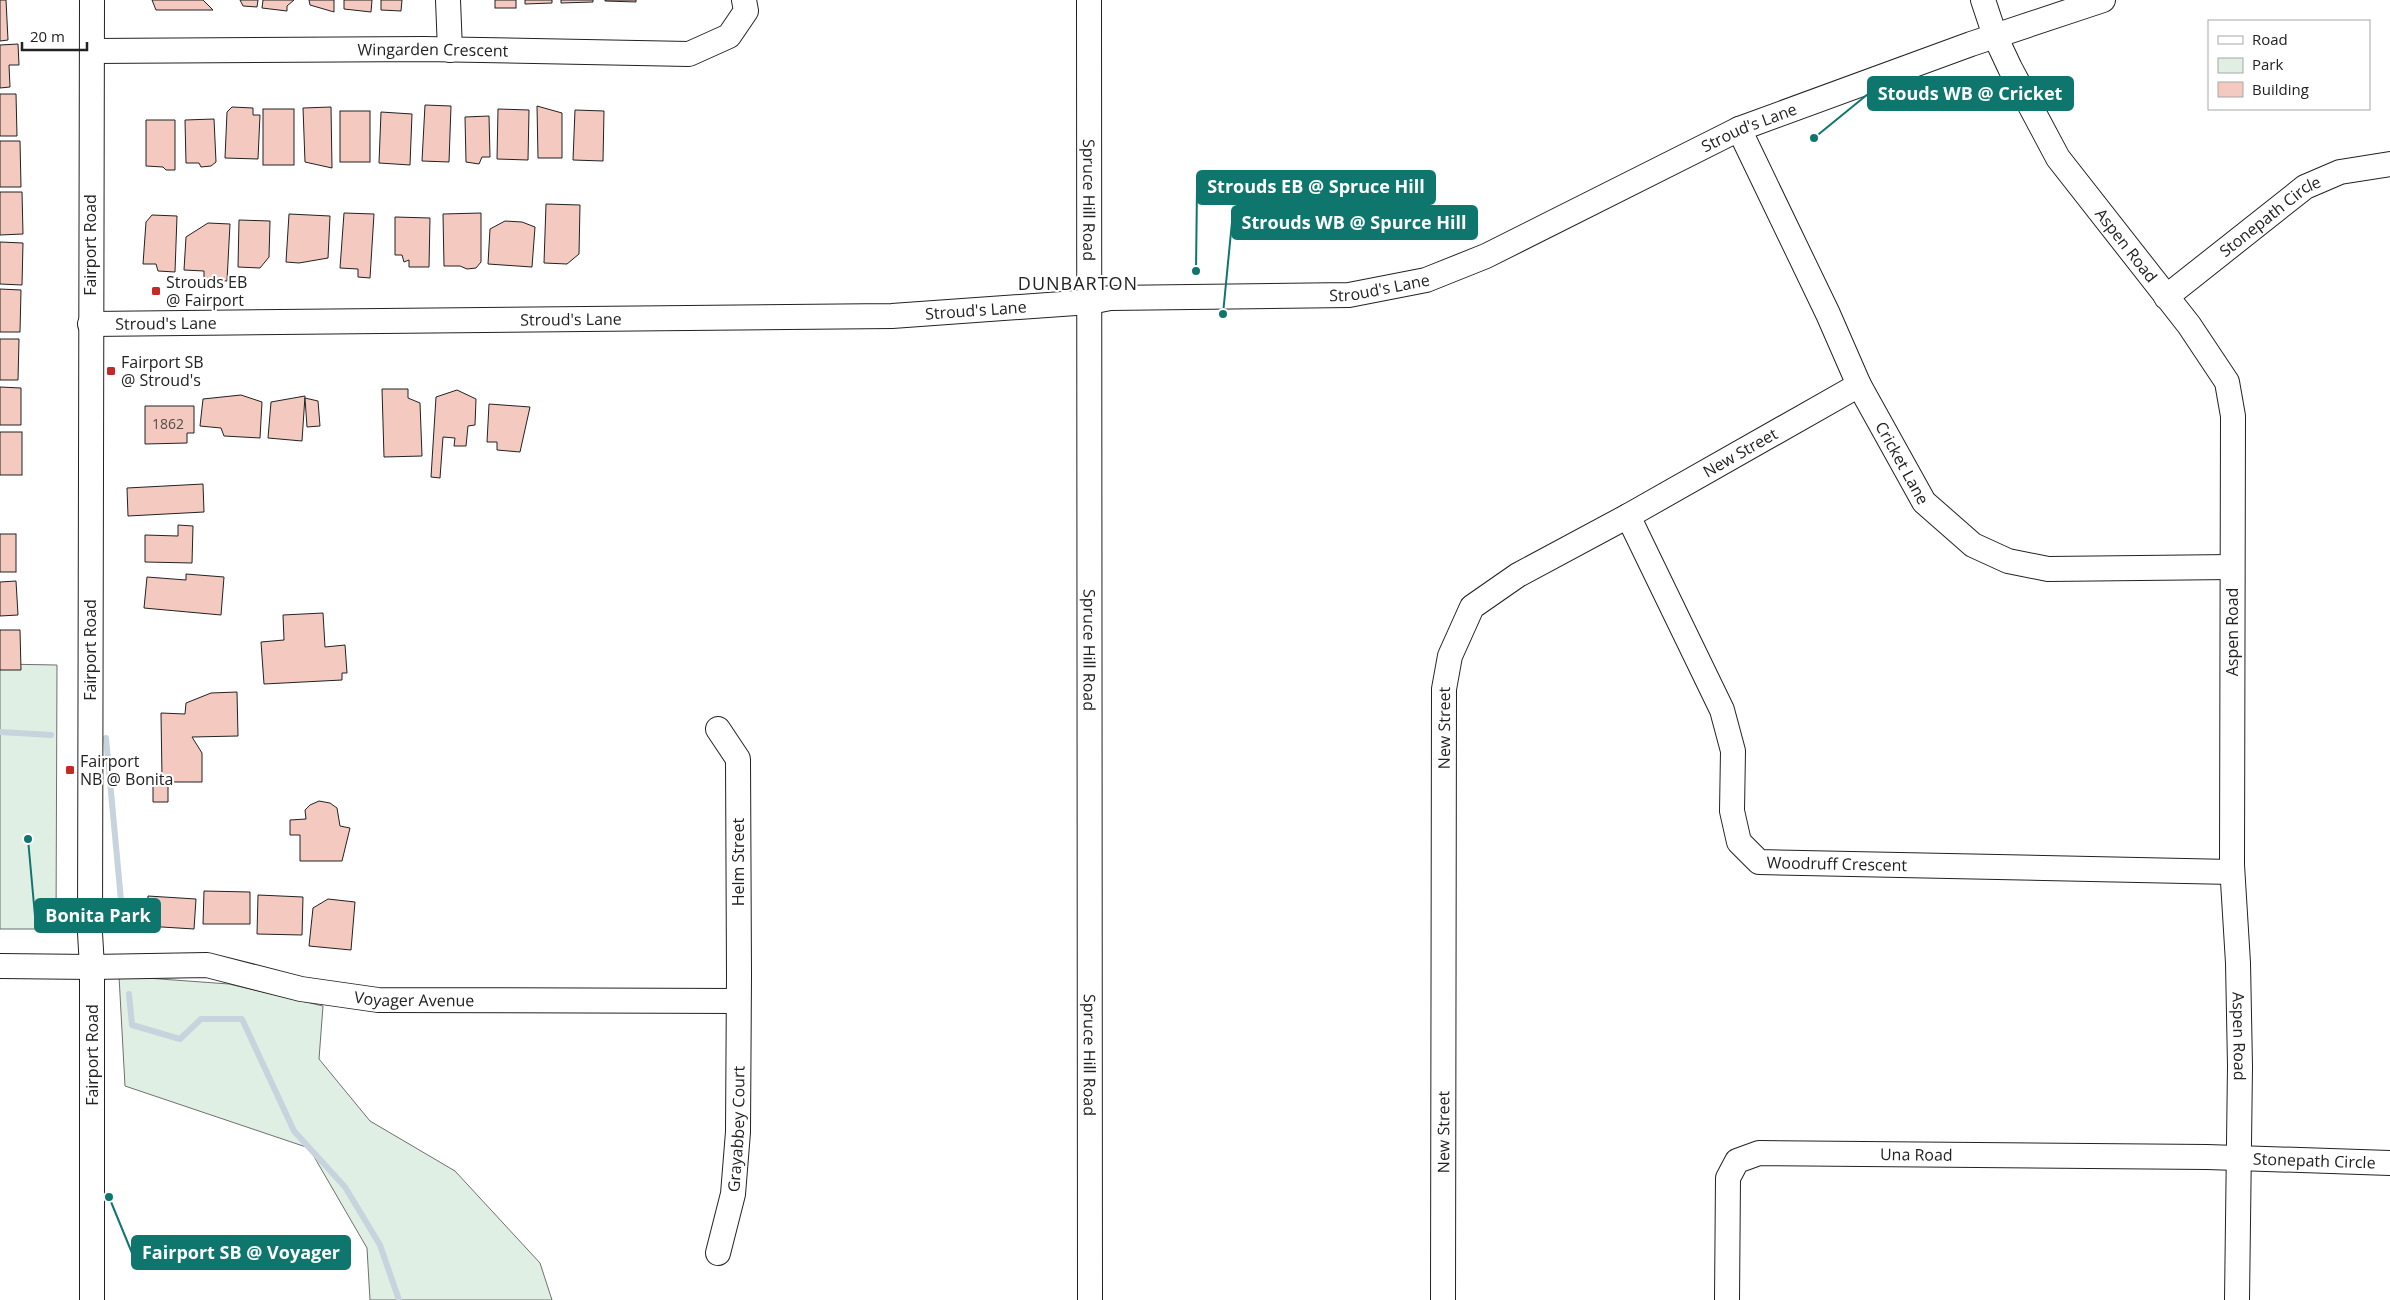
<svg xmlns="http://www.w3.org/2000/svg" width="2390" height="1300" viewBox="0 0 2390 1300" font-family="'Open Sans',sans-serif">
<rect width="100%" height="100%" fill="#fff"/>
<!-- green -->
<g fill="#e0efe3" stroke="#6f6f6f">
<path d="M0,664L57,665L56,929H0Z"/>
<path d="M119,976L229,984L323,1006L319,1059L370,1121L455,1171L540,1263L552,1300H370L367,1248L309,1148L125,1086Z"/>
</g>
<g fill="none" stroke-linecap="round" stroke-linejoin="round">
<!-- stream -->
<g stroke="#c7d3dd" stroke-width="6">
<path d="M0,732L51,735"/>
<path d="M106,738L123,922"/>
<path d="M129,994L132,1025L180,1039L201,1019H242L294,1131L345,1187L380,1245L399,1300"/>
</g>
</g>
<!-- building -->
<g fill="#f3c9c0" stroke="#222">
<path d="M0,0H6L8,40L0,41Z"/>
<path d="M152,0H203L213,10H156Z"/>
<path d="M240,0H258L257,7L243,6Z"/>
<path d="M263,0H294L287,6V11L262,8Z"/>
<path d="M309,0H334V12L310,5Z"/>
<path d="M344,0H372L371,12L344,9Z"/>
<path d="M381,0H402L401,11L381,10Z"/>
<rect x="495" y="0" width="21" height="8"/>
<path d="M525,0H552V3L525,4Z"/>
<path d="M561,0H593V2L561,3Z"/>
<path d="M605,0H636V2L605,1Z"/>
<path d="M18,44L19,65H9L10,87L0,88V45Z"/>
<path d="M0,94H16L17,136H0Z"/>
<path d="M425,105L451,106L449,162L422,161Z"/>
<path d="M537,106L562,113V158H538Z"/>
<path d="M232,107L253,108V115H260L258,159L225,158L227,112Z"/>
<path d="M331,107L332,168L305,162L303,108Z"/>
<rect x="263" y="109" width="31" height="56"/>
<path d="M498,109L529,110L528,160L497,159Z"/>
<path d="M575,110L604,111L603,161L573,160Z"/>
<rect x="340" y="111" width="30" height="51"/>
<path d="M381,112L412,114L410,165L379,163Z"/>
<path d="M489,116L490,157H482L479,164L466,162L465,117Z"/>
<path d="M214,119L216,162L211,166L201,167L199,163H186L185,120Z"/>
<path d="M146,120H175V170H166L163,167L146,166Z"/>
<path d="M0,141H20L21,187H0Z"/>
<path d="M0,192H22L23,234L0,235Z"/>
<path d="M546,204L580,205L579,254L567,264L544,263Z"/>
<path d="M344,213L374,214L370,278L358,277V269L340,268Z"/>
<path d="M481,213V262L476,268L467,269L460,266H444L443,214Z"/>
<path d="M289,214L330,216L328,258L299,263L286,262Z"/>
<path d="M152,215L177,216L175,272L158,271L156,264H143L146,222Z"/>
<path d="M395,217L430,218L429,267H409V260L404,262L402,255H395Z"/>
<path d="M239,220L270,221L269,257L260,268L238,267Z"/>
<path d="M505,221L522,222L535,227L532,267L488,264L490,229Z"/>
<path d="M208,223L230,224L227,281L204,279V271L184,270L186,237Z"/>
<path d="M0,242L23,243L22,285L0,284Z"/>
<path d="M0,289L21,290L20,332H0Z"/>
<path d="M0,339H19L18,380H0Z"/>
<path d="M0,387L21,388V425H0Z"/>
<path d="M382,389H408V398L420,403L422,456L384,457Z"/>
<path d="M457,390L476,399L475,425L468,426L466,446H454L455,438L443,437L440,478L431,477L436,397Z"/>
<path d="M241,395L262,402L260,438L224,436L221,428L200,426L203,399Z"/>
<path d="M305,396L302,441L268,438L271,402Z"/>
<path d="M305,398L318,401L320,426L307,427Z"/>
<path d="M489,404L530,407L520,452L497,450V442H487Z"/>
<path d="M145,406H194V433H187V443L145,444Z"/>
<rect x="0" y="432" width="22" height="43"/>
<path d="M203,484L204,512L128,516L127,488Z"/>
<path d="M178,525L193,526L192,563L145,562V535L178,536Z"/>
<rect x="0" y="534" width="16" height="38"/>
<path d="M186,574L224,577L221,615L144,608L147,577L186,580Z"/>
<path d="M16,581L18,615L0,616V582Z"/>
<path d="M323,613L325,647L345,645L347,673H342V680L264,684L261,642L284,640L283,615Z"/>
<path d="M0,630H20L21,670H0Z"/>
<path d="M237,692L238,736L192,737L202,753V782H168V802H153V778H162L161,713L185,714L186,703L211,693Z"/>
<path d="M319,801L330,803L337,808L340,826L350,828L342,861H300V835H290V820L306,819L305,810L310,805Z"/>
<path d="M204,891L250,892V924H203Z"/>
<path d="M258,895L303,897L302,935L257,934Z"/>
<path d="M148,896L196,899L194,929L146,926Z"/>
<path d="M328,899L355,902L351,950L309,946L313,908Z"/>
</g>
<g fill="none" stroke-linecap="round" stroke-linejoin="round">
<!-- minor casing -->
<g stroke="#222" stroke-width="26">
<g id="minor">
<path d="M92,0L90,933L92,967V1300"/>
<path d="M448,0L450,50"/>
<path id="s1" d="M1089,0L1090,1300"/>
<path id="s2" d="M1983,0L1995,36L2010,68L2058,158L2189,325L2227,382L2233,416L2232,865L2238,963L2240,1066L2237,1300"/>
<path id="s3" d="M92,51L424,49L689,54L729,36L746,11L744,0"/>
<path id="s4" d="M1739,129L1828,314L1859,385L1924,502L1973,545L2008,561L2048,569L2232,567"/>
<path id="s5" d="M2166,297L2305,187L2340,172L2390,164"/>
<path id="s6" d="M90,324L892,316L1090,302L1110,298L1349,295L1426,280L1486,256L1739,129L1971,44L2103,0"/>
<path id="s7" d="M1628,516L1722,710L1733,751L1732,811L1739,842L1759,862L2232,872"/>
<path id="s8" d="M0,966L92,967L207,965L301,989L378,1000L738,1001"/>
<path id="s9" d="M718,1253L733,1194L738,1132L739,975L738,759L718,729"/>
<path id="s10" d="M1443,1300L1444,689L1450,656L1472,607L1518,575L1628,516L1859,385"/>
<path id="s11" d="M1727,1300L1728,1178L1737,1161L1759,1153L2207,1157L2390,1163"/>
</g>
</g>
<!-- minor -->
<use href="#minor" stroke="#fff" stroke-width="24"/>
</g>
<!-- markers -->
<g fill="#c62828" stroke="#fff" stroke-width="2">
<rect x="151" y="286" width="10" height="10" rx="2.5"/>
<rect x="106" y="366" width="10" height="10" rx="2.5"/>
<rect x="65" y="765" width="10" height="10" rx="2.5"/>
</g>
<g text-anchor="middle" stroke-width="4" stroke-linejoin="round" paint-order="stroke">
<!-- number labels -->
<g font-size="14" fill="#564c4a">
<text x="168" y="429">1862</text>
</g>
<!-- street labels -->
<g font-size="16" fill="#222" stroke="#fff">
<text dy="6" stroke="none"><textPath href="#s3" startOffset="341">Wingarden Crescent</textPath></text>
<text dy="6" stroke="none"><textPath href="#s6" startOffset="1696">Stroud's Lane</textPath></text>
<text dy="6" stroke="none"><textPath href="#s1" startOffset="200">Spruce Hill Road</textPath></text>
<text dy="6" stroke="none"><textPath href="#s5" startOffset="132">Stonepath Circle</textPath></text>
<text transform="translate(90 245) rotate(-90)" y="6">Fairport Road</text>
<text dy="6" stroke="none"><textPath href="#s2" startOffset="286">Aspen Road</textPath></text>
<text dy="6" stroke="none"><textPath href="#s6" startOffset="1291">Stroud's Lane</textPath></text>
<text dy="6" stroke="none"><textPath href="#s6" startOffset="886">Stroud's Lane</textPath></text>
<text dy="6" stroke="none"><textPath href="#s6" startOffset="481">Stroud's Lane</textPath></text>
<text dy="6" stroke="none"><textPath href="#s6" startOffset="76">Stroud's Lane</textPath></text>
<text dy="6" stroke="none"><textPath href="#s10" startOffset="1008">New Street</textPath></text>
<text dy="6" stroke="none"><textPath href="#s4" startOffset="372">Cricket Lane</textPath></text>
<text transform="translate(2232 632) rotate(-90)" y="6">Aspen Road</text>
<text transform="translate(90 650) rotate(-90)" y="6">Fairport Road</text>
<text dy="6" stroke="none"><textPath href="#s1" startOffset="650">Spruce Hill Road</textPath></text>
<text dy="6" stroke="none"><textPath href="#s10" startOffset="572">New Street</textPath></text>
<text transform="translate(738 862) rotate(-90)" y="6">Helm Street</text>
<text dy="6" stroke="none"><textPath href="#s7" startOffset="456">Woodruff Crescent</textPath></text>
<text dy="6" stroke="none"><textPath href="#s8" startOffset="418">Voyager Avenue</textPath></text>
<text dy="6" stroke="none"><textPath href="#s2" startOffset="1111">Aspen Road</textPath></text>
<text transform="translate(92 1055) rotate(-90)" y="6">Fairport Road</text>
<text dy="6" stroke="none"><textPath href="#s1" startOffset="1055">Spruce Hill Road</textPath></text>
<text dy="6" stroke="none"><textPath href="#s9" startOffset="126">Grayabbey Court</textPath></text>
<text dy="6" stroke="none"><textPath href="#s10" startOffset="168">New Street</textPath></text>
<text dy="6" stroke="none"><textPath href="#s11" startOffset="322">Una Road</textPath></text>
<text dy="6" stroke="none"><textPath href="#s11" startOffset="720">Stonepath Circle</textPath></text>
</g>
<!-- poi labels -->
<g font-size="16" fill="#222" stroke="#fff" text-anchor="start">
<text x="166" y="288">Strouds EB<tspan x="166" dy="18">@ Fairport</tspan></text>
<text x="121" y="368">Fairport SB<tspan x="121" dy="18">@ Stroud's</tspan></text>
<text x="80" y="767">Fairport<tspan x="80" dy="18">NB @ Bonita</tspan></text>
</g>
<!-- neighbourhood labels -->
<g font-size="18" letter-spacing="1" fill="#222" stroke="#fff">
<text x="1078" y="290">DUNBARTON</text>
</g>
</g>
<!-- callouts -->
<path fill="none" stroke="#0f766e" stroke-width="2" d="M1814 138L1868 94M1196 271L1197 187M1223 314L1232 222M28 839L35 916M109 1197L132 1253"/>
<g fill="#0f766e" stroke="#fff" stroke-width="2">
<circle cx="1814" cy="138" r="5"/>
<circle cx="1196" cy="271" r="5"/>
<circle cx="1223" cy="314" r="5"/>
<circle cx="28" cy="839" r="5"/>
<circle cx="109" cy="1197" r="5"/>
</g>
<g fill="#0f766e" stroke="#0f766e" stroke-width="2">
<rect x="1868" y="77" width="205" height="33" rx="5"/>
<rect x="1197" y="171" width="238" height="33" rx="5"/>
<rect x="1232" y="206" width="245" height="33" rx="5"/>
<rect x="35" y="899" width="125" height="33" rx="5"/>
<rect x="132" y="1236" width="218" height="33" rx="5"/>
</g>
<g font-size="18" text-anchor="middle" font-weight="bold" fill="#fff">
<text x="1970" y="100">Stouds WB @ Cricket</text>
<text x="1316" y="193">Strouds EB @ Spruce Hill</text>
<text x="1354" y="229">Strouds WB @ Spurce Hill</text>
<text x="98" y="922">Bonita Park</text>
<text x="241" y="1259">Fairport SB @ Voyager</text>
</g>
<!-- legend -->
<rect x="2208" y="20" width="162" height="90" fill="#ffffff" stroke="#a7a7a7"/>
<rect x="2218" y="36" width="25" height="8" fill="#ffffff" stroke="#a7a7a7"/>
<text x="2252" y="45" font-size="15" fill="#222222">Road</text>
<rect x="2218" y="58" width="25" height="15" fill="#e0efe3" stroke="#a7a7a7"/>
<text x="2252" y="70" font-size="15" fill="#222222">Park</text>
<rect x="2218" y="82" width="25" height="15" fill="#f3c9c0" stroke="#a7a7a7"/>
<text x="2252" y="95" font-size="15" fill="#222222">Building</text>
<!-- scale -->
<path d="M22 42v8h65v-8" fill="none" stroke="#222222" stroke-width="2.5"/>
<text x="30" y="42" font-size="15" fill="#222222" stroke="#ffffff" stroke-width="4" paint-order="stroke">20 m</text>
</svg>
